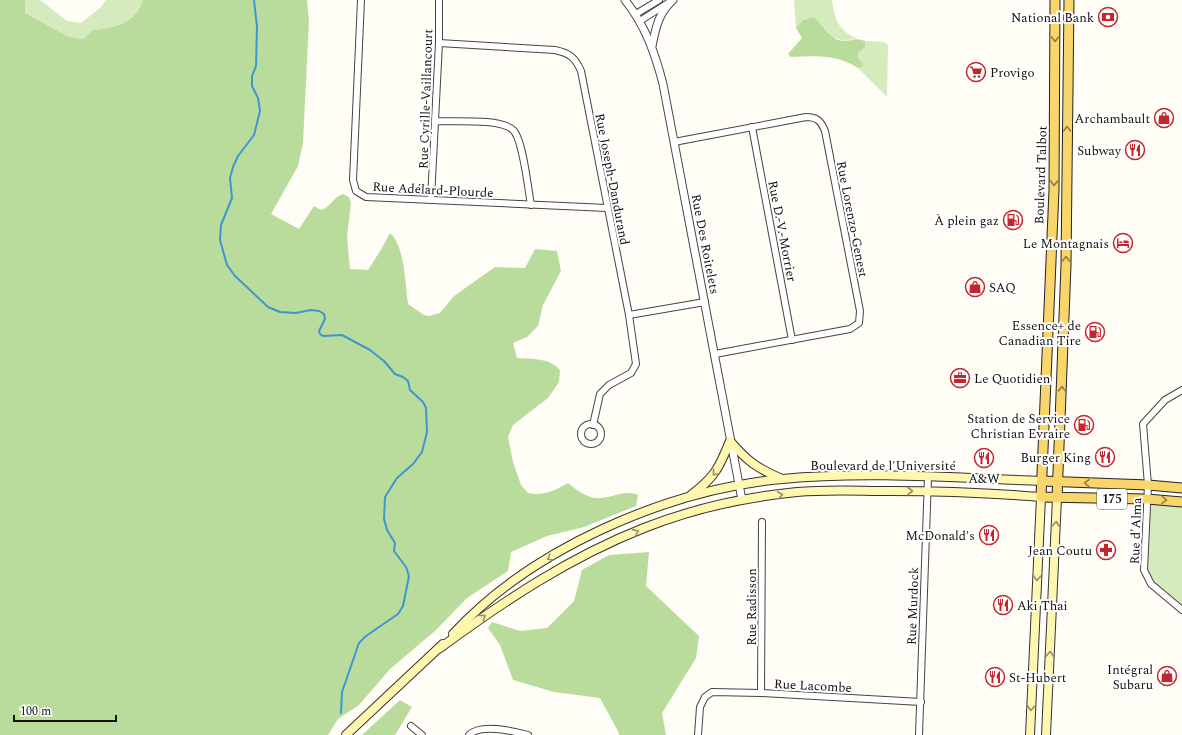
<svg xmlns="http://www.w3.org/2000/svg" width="1182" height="735" viewBox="0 0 1182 735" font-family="Spectral,serif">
<rect width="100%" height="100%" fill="#fffdf5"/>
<!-- green -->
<g fill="#d5ebbd">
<path d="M25,0H40L67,21L81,23L101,7L106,0H143C137,22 113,29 93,30L83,39L69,37L25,13Z"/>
<path d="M794,0H832C835,19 838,31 857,38L843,41L833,37L814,17L803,20L796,28Z"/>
<path d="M865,41L884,42L888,45L887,97L858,68L862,67L858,53L865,47Z"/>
<path d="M1147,499L1182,502V605L1179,607L1151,584L1144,570Z"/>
</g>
<!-- forest -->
<g fill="#b9dc9c">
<path d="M0,0H25V13L69,37L83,39L93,30C113,29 137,22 143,0H307L309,21L303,143L298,166L271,214L299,229L314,206L321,210C331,207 333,197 343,194L349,197L351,203L347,237L350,269L368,270L382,248L390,233C405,246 405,284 408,304L424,315L429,316L440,313L454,296L495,267L525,268L535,249L557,251L561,271L543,305L538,326L527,337L513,343L517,358C533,359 550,358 560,370L559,382L548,398L513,425L508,437L513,462L521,485L528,493C544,496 554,491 568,483C576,489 586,498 597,498C611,499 624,489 638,495L636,506L584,527L547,536L511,552L508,571L467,598L436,630L390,669L359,705L338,719L328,735H0Z"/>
<path d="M814,17C822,24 832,41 843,41C853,41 854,37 865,41V47L858,53L859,59L863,63L862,67L858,68C836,54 815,56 791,57L788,54L802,38L796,28L803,20Z"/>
<path d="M649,552L646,586L699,636L696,658L662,713L666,735H619L618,731L600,698L554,692L513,680L500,645L488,628L492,622L520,631L547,628L574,601L582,570L609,555Z"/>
<path d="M400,700L412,707L395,735H362Z"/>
</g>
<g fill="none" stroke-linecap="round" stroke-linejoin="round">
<!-- stream -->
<path stroke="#3f96cf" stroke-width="2" d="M254,0L257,27L256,66L252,76V86L258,98L260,111L254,135L238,156L233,167L230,178L232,198L221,225L220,240L227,265L235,276L268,307L280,312L296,313L311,310L319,311L324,314L325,319L319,331L320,334L323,336L342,335L370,350L384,361L395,374L403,377L408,381L410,390L423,402L426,408L427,432L422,452L413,464L397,478L385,497L384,519L387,530L395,543L394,551L406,567L409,576L403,606L398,614L366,636L359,643L342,692L341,713"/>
<!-- minor casing -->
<g stroke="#444" stroke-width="8">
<g id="minor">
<path d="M361,0L353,180L356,191L366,197L607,208"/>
<path d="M636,14L659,0"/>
<path d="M640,21L668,3"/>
<path d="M439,43L555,50C569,53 575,57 581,71L629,315L636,364L631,373L609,385L600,394L593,425"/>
<path d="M435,121C452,122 501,118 513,130C523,139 528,189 531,205"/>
<path d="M752,127L792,340"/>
<path d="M674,142L806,117C817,117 821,121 825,131L860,311L859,323L850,329L715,354"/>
<path d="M431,199L439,43V0"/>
<path d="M629,315L705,302"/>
<path d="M1182,390L1165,400L1143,424L1148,485L1144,570L1151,584L1182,610"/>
<circle cx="591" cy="434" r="10"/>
<path d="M761,693L762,522"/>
<path d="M411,726L422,735"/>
<path d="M469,735C481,723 513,731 528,735"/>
<path d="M698,735L700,707L705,697L712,692L761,693L921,702"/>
<path d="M919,735L928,477"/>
</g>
</g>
<!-- tertiary casing -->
<g stroke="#444" stroke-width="9">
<g id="tertiary">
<path d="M625,0C645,25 655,53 663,84L742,500"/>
<path d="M652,46C656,27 658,14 673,0"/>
</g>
</g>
<!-- secondary casing -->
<g stroke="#333" stroke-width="10">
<g id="secondary">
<path d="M691,495C715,477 719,468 730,441C748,462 757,468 782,479"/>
<path d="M453,634C532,548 667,490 782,479C868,471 956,478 1042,481"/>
<path d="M440,648C504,601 570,557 644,528C692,509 746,497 797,492C828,489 859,491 890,491C940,491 991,493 1041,497L1030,735"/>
<path d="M346,735L443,644"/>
<path d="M1046,735L1057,498"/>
</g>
</g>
<!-- primary casing -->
<g stroke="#222" stroke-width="11">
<g id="primary">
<path d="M1055,0L1054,190L1041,497L1147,499L1182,502"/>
<path d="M1042,481L1148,485L1182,488"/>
<path d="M1057,498L1066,265L1069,0"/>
</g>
</g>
<!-- minor -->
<use href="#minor" stroke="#fff" stroke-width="6"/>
<!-- tertiary -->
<use href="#tertiary" stroke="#fff" stroke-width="7"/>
<!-- secondary -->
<use href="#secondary" stroke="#fff6b0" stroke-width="8"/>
<!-- primary -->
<use href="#primary" stroke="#f9d66b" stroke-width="9"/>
</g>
<!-- one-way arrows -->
<defs><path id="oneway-chevron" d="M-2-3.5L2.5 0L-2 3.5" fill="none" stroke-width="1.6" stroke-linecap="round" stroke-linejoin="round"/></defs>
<g stroke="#917d42">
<use href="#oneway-chevron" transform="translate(1055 39) rotate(90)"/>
<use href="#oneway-chevron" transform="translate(1067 129) rotate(-90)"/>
<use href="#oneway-chevron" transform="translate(1054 183) rotate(92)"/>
<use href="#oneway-chevron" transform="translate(1066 259) rotate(-89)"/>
<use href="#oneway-chevron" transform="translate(1062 389) rotate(-88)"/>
<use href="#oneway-chevron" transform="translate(1087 483) rotate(-178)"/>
<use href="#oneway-chevron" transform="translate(1164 500) rotate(3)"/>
</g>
<g stroke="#948f68">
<use href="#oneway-chevron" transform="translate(715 473) rotate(130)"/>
<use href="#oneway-chevron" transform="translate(910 491)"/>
<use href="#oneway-chevron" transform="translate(780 495) rotate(-8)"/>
<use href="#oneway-chevron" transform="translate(1056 524) rotate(-87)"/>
<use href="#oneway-chevron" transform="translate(636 532) rotate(-24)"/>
<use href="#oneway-chevron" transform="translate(550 558) rotate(149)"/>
<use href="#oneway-chevron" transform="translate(1037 578) rotate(93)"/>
<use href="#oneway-chevron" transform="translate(483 617) rotate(-36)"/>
<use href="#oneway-chevron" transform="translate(1050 654) rotate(-87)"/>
<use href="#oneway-chevron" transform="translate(1031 708) rotate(93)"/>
</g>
<!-- icons -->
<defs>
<g id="bank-ring" transform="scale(1)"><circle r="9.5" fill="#fff" stroke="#c4262e" stroke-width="1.5"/><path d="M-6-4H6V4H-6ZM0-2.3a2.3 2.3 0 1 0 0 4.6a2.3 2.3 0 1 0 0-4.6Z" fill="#c4262e"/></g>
<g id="supermarket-ring" transform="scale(1)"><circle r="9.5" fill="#fff" stroke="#c4262e" stroke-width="1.5"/><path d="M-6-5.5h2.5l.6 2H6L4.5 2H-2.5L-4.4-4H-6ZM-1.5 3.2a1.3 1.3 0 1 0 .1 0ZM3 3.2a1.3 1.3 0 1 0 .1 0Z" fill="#c4262e"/></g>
<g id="shop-ring" transform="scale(1)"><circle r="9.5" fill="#fff" stroke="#c4262e" stroke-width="1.5"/><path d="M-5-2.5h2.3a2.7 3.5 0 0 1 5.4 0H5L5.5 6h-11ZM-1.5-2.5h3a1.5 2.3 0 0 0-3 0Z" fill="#c4262e"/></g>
<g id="restaurant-ring" transform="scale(1)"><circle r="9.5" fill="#fff" stroke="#c4262e" stroke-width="1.5"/><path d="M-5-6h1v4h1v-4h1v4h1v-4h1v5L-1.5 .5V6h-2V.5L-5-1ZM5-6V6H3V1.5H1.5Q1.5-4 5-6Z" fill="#c4262e"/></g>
<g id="fuel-ring" transform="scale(1)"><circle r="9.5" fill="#fff" stroke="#c4262e" stroke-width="1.5"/><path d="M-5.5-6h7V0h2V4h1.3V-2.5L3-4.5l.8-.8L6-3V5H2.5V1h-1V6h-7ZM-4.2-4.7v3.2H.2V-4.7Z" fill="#c4262e"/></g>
<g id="hotel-ring" transform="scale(1)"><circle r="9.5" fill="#fff" stroke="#c4262e" stroke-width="1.5"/><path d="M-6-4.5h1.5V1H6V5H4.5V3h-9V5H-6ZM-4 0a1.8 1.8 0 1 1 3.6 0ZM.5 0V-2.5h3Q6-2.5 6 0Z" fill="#c4262e"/></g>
<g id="office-ring" transform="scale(1)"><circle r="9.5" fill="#fff" stroke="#c4262e" stroke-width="1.5"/><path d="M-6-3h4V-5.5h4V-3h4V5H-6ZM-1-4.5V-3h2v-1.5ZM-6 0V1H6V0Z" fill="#c4262e"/></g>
<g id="pharmacy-ring" transform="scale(1)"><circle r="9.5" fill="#fff" stroke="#c4262e" stroke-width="1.5"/><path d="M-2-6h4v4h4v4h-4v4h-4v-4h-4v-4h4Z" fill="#c4262e"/></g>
</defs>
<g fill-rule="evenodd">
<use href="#bank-ring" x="1108" y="17"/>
<use href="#supermarket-ring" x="976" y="72"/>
<use href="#shop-ring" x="1164" y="118"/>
<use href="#restaurant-ring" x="1135" y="150"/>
<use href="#fuel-ring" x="1013" y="220"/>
<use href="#hotel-ring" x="1123" y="243"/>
<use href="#shop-ring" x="975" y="287"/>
<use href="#fuel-ring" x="1095" y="332"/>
<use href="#office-ring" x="960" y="378"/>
<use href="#fuel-ring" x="1084" y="425"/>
<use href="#restaurant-ring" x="1105" y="457"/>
<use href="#restaurant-ring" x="984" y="458"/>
<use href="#restaurant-ring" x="989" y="535"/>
<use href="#pharmacy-ring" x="1106" y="550"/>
<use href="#restaurant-ring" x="1003" y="605"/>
<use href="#shop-ring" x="1167" y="676"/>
<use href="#restaurant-ring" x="995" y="677"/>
</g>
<g text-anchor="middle" stroke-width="4" stroke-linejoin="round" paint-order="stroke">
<!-- shield labels -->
<rect fill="#fff" stroke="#585858" stroke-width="1" x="1097" y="489" width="30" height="20" rx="3"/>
<g font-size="12" font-weight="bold" fill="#111">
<text x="1112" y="503">175</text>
</g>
<!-- poi labels -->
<g font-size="13" fill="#111" stroke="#fff" text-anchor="end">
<text x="1094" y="22">National Bank</text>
<text x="990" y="77" text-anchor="start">Provigo</text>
<text x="1150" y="123">Archambault</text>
<text x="1121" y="155">Subway</text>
<text x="999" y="225">À plein gaz</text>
<text x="1109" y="248">Le Montagnais</text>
<text x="989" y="292" text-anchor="start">SAQ</text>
<text x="1081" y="330">Essence+ de<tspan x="1081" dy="15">Canadian Tire</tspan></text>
<text x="974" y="383" text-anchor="start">Le Quotidien</text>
<text x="1070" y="423">Station de Service<tspan x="1070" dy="15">Christian Evraire</tspan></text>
<text x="1091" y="462">Burger King</text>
<text x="984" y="483" text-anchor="middle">A&amp;W</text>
<text x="975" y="540">McDonald's</text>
<text x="1092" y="555">Jean Coutu</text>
<text x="1017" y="610" text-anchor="start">Aki Thai</text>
<text x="1153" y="674">Intégral<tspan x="1153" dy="15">Subaru</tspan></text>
<text x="1009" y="682" text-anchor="start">St-Hubert</text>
</g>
<!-- street labels -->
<g font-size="13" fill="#111" stroke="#fff">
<text transform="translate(425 99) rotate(-88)" y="5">Rue Cyrille-Vaillancourt</text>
<text transform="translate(1040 175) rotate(-88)" y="5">Boulevard Talbot</text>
<text transform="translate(613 179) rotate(79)" y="5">Rue Joseph-Dandurand</text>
<text transform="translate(433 189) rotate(3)" y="5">Rue Adélard-Plourde</text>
<text transform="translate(853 219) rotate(79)" y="5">Rue Lorenzo-Genest</text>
<text transform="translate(783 231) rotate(79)" y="5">Rue D.-V.-Morrier</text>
<text transform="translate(706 244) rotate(79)" y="5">Rue Des Roitelets</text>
<text x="883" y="470">Boulevard de l'Université</text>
<text transform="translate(1135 531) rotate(-88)" y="5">Rue d'Alma</text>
<text transform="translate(912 606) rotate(-88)" y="5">Rue Murdock</text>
<text transform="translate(751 607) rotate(-90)" y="5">Rue Radisson</text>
<text transform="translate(813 685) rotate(3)" y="5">Rue Lacombe</text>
</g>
</g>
<!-- scale -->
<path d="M14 715v6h102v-6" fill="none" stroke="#111111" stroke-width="2"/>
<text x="20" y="715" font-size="12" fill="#111111" stroke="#ffffff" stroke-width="3" paint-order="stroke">100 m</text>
</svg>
